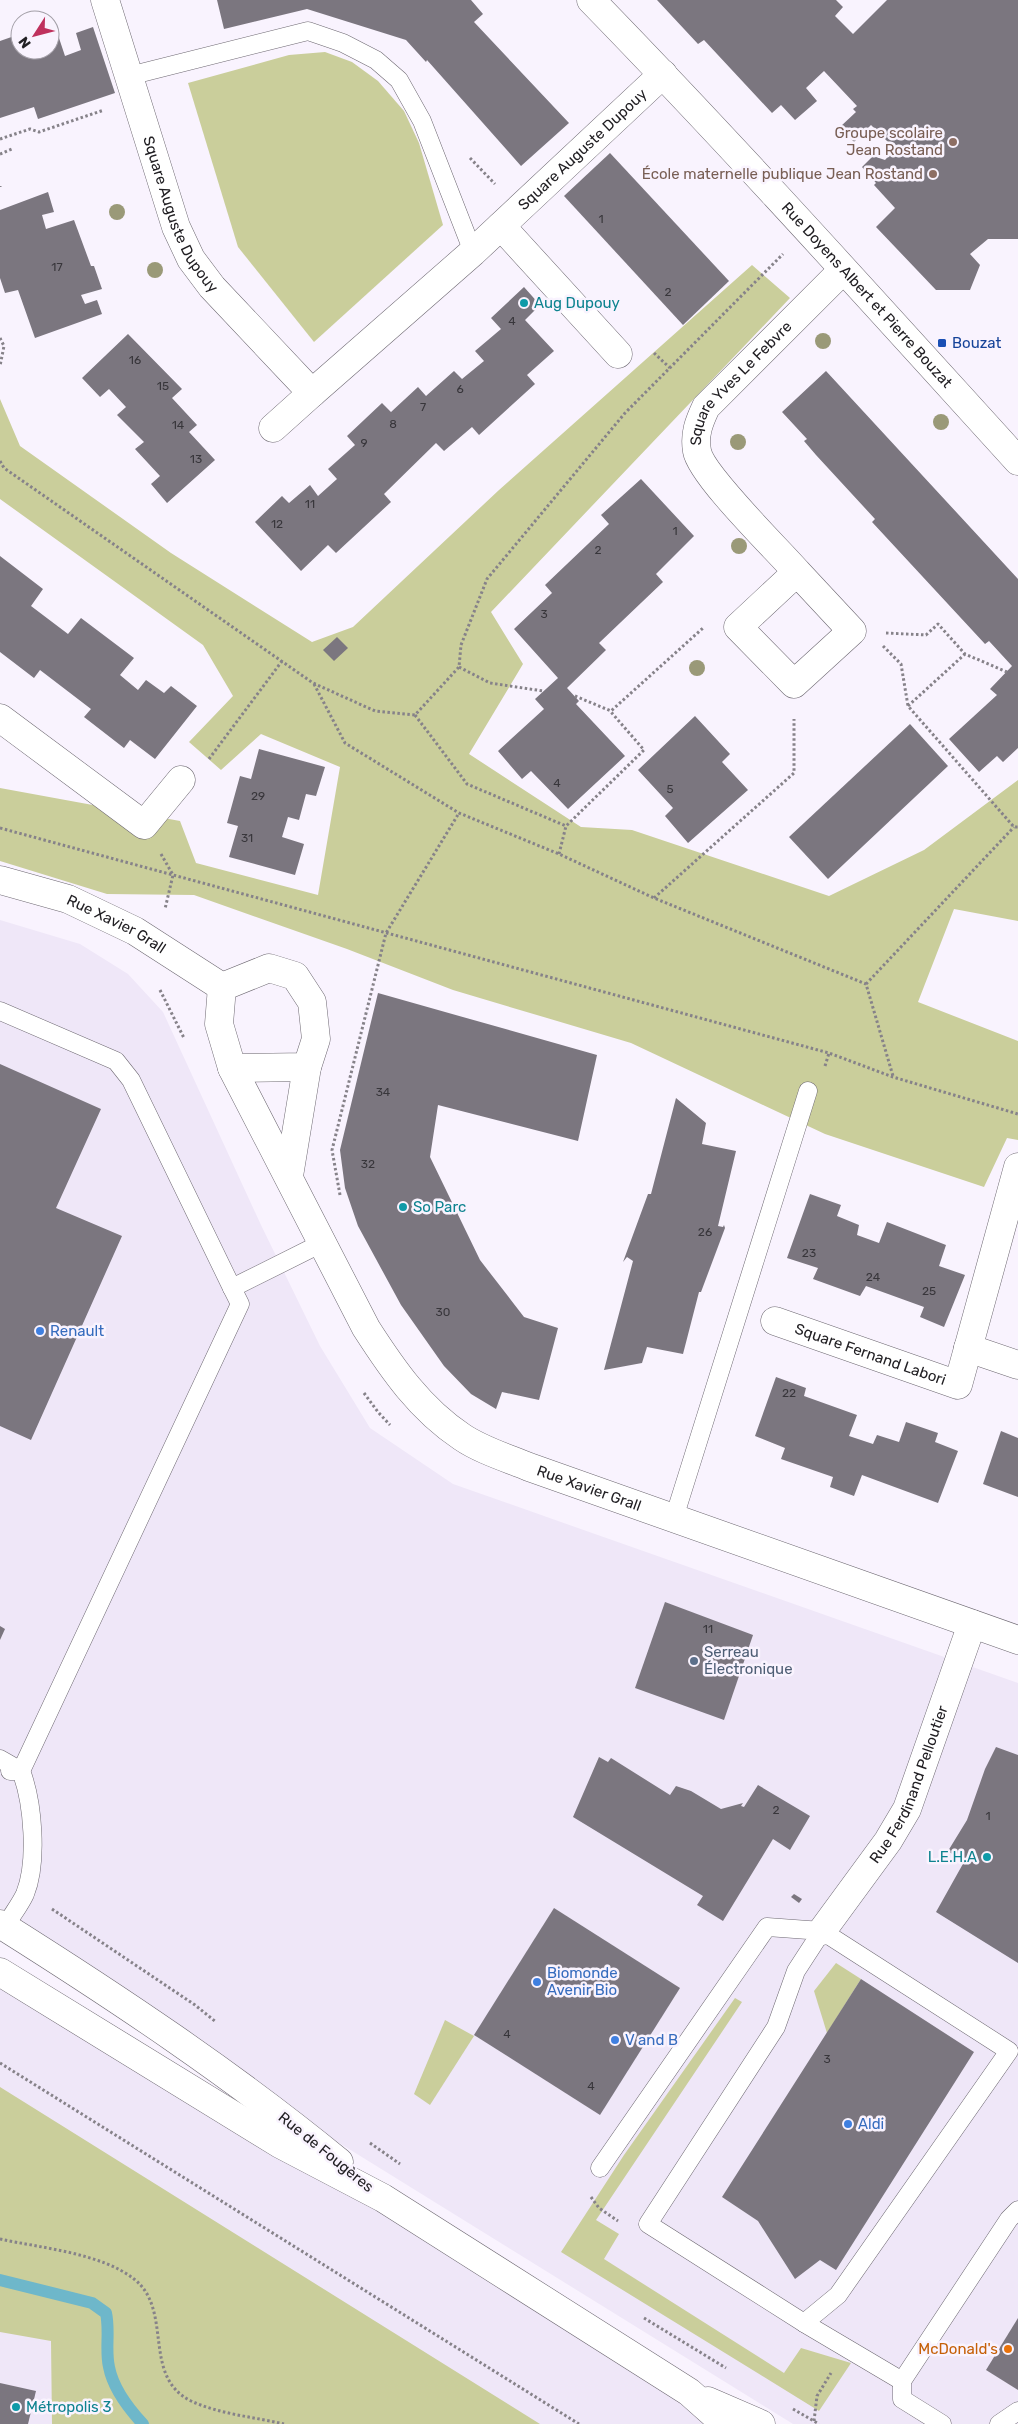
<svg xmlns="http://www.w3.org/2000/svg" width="1018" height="2424" viewBox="0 0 1018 2424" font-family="Rubik,sans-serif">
<rect width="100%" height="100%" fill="#f9f3fe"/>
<!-- built -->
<g fill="#efe7f8">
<path d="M0,920L80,944L128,974L163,1012L261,1225L320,1346L370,1428L453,1484L1018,1683V2424H793L307,2123L0,1908Z"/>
<path d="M0,1972L725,2424H0Z"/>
</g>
<!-- green -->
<g fill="#cace9b">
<path d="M325,52L352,62L378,81L404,111L419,143L443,225L314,342L238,247L188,83L289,55Z"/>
<path d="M752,265L790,298L491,612L523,664L469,754L581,827L632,830L829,896L924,850L1018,780V921L954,909L918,1002L1018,1041V1140L1007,1138L984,1187L825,1134L631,1043L453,990L347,949L194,895L107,894L0,861V788L180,821L196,863L318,895L340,767L261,734L221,770L189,742L233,696L203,645L0,499V399L20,446L171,553L312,642L353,627L499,490Z"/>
<path d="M836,1963L861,1979L827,2033L814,1991Z"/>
<path d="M735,1998L742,2002L596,2220L619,2234L604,2259L784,2373L801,2348L851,2363L819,2411L561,2252L624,2155Z"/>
<path d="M445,2020L474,2036L430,2105L414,2094Z"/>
<path d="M0,2087L540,2424H52L51,2341L0,2332Z"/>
</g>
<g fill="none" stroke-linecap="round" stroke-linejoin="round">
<!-- stream -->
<path stroke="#6eb7ca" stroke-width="12" d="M0,2280L92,2303L106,2313C110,2331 105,2350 109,2367C113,2388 129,2409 143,2424"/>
</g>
<!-- building -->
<g fill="#7b767f">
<path d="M217,0H471L483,14L474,22L569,123L521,166L427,60L426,62L406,40L307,9L224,29Z"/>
<path d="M657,0H836L843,7L835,16L853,34L887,0H1018V239H988L970,254L980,265L970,290H936L876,227L895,208L874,185L876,183L862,167L873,156L885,160L895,149L871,125L854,142L840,127L856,112L853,109L857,106L824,71L806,88L817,101L795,120L781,105L772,113L704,40L698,44Z"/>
<path d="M54,23L65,56L81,50L76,33L93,27L115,93L38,119L34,107L0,118V41L20,34V50H50V24Z"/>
<path d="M610,153L729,281L683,325L564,196Z"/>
<path d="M48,192L54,212L42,215L46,229L74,220L91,266H94L102,289L81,295L85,304L97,300L102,314L35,338L18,290L5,293L0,278V210Z"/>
<path d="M524,287L540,305L525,320L554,351L527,375L535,384L479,435L472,427L444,451L436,443L384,494L391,502L336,553L328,545L301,571L255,522L282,496L289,503L310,485L318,496L337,479L328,469L355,445L347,436L382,403L391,412L418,387L426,396L454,371L462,379L484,361L475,351L501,329L491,318Z"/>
<path d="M128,334L182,389L172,398L197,425L189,432L215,460L167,503L151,484L160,476L135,449L144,442L117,415L126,407L109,389L100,397L82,378Z"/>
<path d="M826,371L1018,579V748L1003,762L997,756L979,772L949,739L997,695L990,689L1012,666L989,641L985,644L872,522L875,519L816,455L804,441L807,439L782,412Z"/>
<path d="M641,479L694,536L656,574L663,582L599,643L606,650L567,688L579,701L576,704L625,756L568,809L531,771L522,779L498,751L544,709L535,699L558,678L514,629L552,593L545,585L609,524L601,515Z"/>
<path d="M0,556L43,589L31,606L68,634L81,618L134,658L120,675L138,690L146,680L164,693L171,686L197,706L155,759L130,740L124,748L84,717L91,709L40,670L34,678L0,652Z"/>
<path d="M337,637L348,648L334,661L323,650Z"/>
<path d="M695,716L730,754L722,762L748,790L688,843L665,816L673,808L638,770Z"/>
<path d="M910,724L948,766L828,879L789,837Z"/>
<path d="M259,749L325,767L316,796L306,794L299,820L288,817L282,837L304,844L295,875L229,857L238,826L227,823L240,776L251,779Z"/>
<path d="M378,993L597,1055L578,1141L438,1105L430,1157L480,1260L524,1317L558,1328L539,1400L502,1392L496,1409L471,1394L444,1366L401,1305L358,1226L345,1188L340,1150Z"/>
<path d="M0,1064L101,1109L56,1208L122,1236L31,1440L0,1426Z"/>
<path d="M676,1098L706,1123L702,1144L736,1151L718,1226L723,1227L724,1225L725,1228L701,1292H699L683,1354L647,1347L642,1363L604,1370L633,1261L627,1257L623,1262L648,1194H651Z"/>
<path d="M810,1194L841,1205L837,1216L859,1225L857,1235L879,1243L887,1222L946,1245L939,1266L965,1275L944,1327L920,1317L924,1307L866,1286L860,1296L813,1279L818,1268L787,1258Z"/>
<path d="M776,1377L806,1388L804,1396L857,1415L849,1436L873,1444L877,1435L899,1442L906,1422L938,1433L935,1442L958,1451L938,1503L862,1475L854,1496L830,1487L833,1477L781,1459L785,1448L755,1436Z"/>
<path d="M1001,1431L1018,1438V1497L983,1484Z"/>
<path d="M665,1602L753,1635L724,1720L635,1688Z"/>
<path d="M0,1626L5,1629L0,1640Z"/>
<path d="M996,1747L1018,1755V1963L936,1912L964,1862L948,1851L967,1820L985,1769Z"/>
<path d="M599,1757L608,1762L611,1758L670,1795L676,1786L691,1791L721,1809L743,1803L741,1806L744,1807L758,1785L810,1816L790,1850L773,1839L723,1921L697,1905L703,1896L573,1817Z"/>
<path d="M794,1894L802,1899L799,1903L791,1897Z"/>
<path d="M554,1908L680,1988L600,2115L474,2035Z"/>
<path d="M861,1979L974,2052L836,2270L820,2260L795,2279L758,2221L722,2197Z"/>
<path d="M1018,2318V2390L986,2370Z"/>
<path d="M0,2383L36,2391L28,2424H0Z"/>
</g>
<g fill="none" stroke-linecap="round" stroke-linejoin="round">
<!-- service casing -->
<g stroke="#6d6871" stroke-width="19">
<g id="service">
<path d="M129,76L308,31L343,43L376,60L399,80L422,121L473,252"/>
<path d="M0,1011L116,1061L131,1080L232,1288"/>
<path d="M674,1518L808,1091"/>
<path d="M0,1759L21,1771L240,1304L232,1288L324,1242"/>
<path d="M0,1931L5,1927C11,1916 20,1905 25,1894C38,1862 33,1802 21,1771H10"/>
<path d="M600,2168L767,1927L822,1931L1009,2051L838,2295L804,2323L648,2224L776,2027L796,1971L822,1931"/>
<path d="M804,2323L902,2381"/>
<path d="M942,2424L902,2399V2381L1009,2219L1018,2210"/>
<path d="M999,2424L1018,2411"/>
</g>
</g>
<!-- minor casing -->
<g stroke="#6d6871" stroke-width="29">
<g id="minor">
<path id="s1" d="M105,0L176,227L191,259L212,287L312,393L473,252L663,74"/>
<path d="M501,226L618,354"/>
<path d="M273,428L312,393"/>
<path id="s2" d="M797,572L852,631L794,684L738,627L797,572C777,549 701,475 697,451C694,434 699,422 706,407L843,270"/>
<path d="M0,718L144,825L181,780"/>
<path id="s3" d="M0,880L68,899L135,931L222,987"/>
<path d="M269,968L295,976L312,1002L316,1039L307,1067L232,1068L219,1024L222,987Z"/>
<path id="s4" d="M232,1068L366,1328C393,1370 420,1409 462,1437C481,1450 507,1458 529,1467L1018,1640"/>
<path d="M289,1176L307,1067"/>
<path id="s5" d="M775,1321L958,1385L1018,1167"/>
<path d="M968,1348L1018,1365"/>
<path id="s6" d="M822,1931L888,1841L907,1809L972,1624"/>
</g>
</g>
<!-- tertiary casing -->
<g stroke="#6d6871" stroke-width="29">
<g id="tertiary">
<path id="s7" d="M591,0C737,150 877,306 1018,461"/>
</g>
</g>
<!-- primary casing -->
<g stroke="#6d6871" stroke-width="29">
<g id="primary">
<path d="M0,1924C116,1997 233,2075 339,2162"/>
<path d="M0,1972L280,2144L383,2198L689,2392L725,2424"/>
<path d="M708,2401L761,2424"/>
</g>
</g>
<!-- path -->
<g stroke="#868289" stroke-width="3" stroke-dasharray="2.5 2.5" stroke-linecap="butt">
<path d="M0,139L30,129L39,132L104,110"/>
<path d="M0,154L12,149"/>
<path d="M470,158L495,184"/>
<path d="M0,186V187"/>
<path d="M0,338L4,346L0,366"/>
<path d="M654,353L670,368"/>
<path d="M0,461L4,468L313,683L375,711L415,715L459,667L461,645L487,579L625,413L783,254"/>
<path d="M886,633L926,635L938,624L965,654L1007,672"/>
<path d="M883,646L901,664L908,706L1014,827H1018"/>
<path d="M459,667L490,683L543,691"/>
<path d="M314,684L345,743L459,813L559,854L654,898L866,984L893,1076"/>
<path d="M575,696L611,711L703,628"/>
<path d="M908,706L965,654"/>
<path d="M415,715L467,784L566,826"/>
<path d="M209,759L282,661"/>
<path d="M0,828L829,1053L893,1077L1018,1114"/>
<path d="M161,854L173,875L165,909"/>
<path d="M559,854L566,826L644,750L611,712"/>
<path d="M654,898L794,773V719"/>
<path d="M866,984L1014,827"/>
<path d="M160,990L184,1038"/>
<path d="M825,1066L829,1053"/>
<path d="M340,1195L332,1150L386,933L459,813"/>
<path d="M364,1393L378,1412L390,1425"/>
<path d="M52,1909L195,2005L216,2022"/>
<path d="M0,2063L579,2424"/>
<path d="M370,2143L400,2164"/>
<path d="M591,2197L599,2208L618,2221"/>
<path d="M0,2239C41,2248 101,2253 134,2279C174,2310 141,2376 191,2401C219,2414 254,2417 284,2424"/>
<path d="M644,2318L726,2368"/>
<path d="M793,2409L819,2424"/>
<path d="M814,2421L817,2396L831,2373"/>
</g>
<!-- service -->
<use href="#service" stroke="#fff" stroke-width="18"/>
<!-- minor -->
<use href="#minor" stroke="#fff" stroke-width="28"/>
<!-- tertiary -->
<use href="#tertiary" stroke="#fff" stroke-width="28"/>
<!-- primary -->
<use href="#primary" stroke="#fff" stroke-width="28"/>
</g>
<!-- trees -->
<g fill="#9a9978">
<circle cx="117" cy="212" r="8"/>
<circle cx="155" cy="270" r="8"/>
<circle cx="823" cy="341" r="8"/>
<circle cx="941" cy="422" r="8"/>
<circle cx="738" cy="442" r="8"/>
<circle cx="739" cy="546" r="8"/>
<circle cx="697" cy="668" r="8"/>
</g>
<!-- markers -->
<g fill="#8d6e63" stroke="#f9f3fe" stroke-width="2">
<circle cx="953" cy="142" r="5"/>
<circle cx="933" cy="174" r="5"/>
</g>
<g fill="#0f9aa8" stroke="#f9f3fe" stroke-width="2">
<circle cx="524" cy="303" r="5"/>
<circle cx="403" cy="1207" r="5"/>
<circle cx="987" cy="1857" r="5"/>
<circle cx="16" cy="2407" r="5"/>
</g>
<rect fill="#1a4fb4" stroke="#f9f3fe" stroke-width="2" x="937" y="338" width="10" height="10" rx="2.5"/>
<g fill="#3f7fe0" stroke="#f9f3fe" stroke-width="2">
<circle cx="40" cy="1331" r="5"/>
<circle cx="537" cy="1982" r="5"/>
<circle cx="615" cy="2040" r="5"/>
<circle cx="848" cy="2124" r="5"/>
</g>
<circle fill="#5c6f8a" stroke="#f9f3fe" stroke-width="2" cx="694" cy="1661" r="5"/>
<circle fill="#e8710a" stroke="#f9f3fe" stroke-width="2" cx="1008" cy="2349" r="5"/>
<g text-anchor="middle" stroke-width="5" stroke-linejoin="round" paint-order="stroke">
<!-- number labels -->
<g font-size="12" fill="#38363b">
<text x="601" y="223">1</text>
<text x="57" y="271">17</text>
<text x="668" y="296">2</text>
<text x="512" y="325">4</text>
<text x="135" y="364">16</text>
<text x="163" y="390">15</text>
<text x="460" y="393">6</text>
<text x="423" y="411">7</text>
<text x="393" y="428">8</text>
<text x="178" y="429">14</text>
<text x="364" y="447">9</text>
<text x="196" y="463">13</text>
<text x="310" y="508">11</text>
<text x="277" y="528">12</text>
<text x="675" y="535">1</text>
<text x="598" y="554">2</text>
<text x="544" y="618">3</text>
<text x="557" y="787">4</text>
<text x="670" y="793">5</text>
<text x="258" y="800">29</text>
<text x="247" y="842">31</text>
<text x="383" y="1096">34</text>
<text x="368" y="1168">32</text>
<text x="705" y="1236">26</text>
<text x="809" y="1257">23</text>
<text x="873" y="1281">24</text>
<text x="929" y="1295">25</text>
<text x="443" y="1316">30</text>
<text x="789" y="1397">22</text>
<text x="708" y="1633">11</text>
<text x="776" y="1814">2</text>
<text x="988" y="1820">1</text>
<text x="507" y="2038">4</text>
<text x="827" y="2063">3</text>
<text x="591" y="2090">4</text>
</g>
<!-- education labels -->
<g font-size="15" fill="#785e54" stroke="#f9f3fe" text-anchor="end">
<text x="943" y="138">Groupe scolaire<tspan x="943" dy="17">Jean Rostand</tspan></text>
<text x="923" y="179">École maternelle publique Jean Rostand</text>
</g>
<!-- street labels -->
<g font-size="15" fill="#222024" stroke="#f9f3fe">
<text dy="5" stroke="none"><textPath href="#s1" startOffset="818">Square Auguste Dupouy</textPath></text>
<text dy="5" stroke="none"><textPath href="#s1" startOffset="228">Square Auguste Dupouy</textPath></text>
<text dy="5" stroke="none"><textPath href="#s7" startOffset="404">Rue Doyens Albert et Pierre Bouzat</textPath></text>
<text dy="5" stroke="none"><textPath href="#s2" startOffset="562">Square Yves Le Febvre</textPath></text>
<text dy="5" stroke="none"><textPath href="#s3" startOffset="125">Rue Xavier Grall</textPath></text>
<text dy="5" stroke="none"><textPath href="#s5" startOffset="101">Square Fernand Labori</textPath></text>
<text dy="5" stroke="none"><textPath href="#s4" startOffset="576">Rue Xavier Grall</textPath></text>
<text dy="5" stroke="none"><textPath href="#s6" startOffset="172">Rue Ferdinand Pelloutier</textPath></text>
<text transform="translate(326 2152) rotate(39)" y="5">Rue de Fougères</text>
</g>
<!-- culture labels -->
<g font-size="15" fill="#0d838f" stroke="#f9f3fe" text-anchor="start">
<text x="534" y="308">Aug Dupouy</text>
<text x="413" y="1212">So Parc</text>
<text x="977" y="1862" text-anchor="end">L.E.H.A</text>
<text x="26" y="2412">Métropolis 3</text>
</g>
<!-- transit labels -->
<g font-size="15" fill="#164399" stroke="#f9f3fe" text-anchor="start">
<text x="952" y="348">Bouzat</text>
</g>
<!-- shop labels -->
<g font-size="15" fill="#366cbe" stroke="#f9f3fe" text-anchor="start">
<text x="50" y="1336">Renault</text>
<text x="547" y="1978">Biomonde<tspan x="547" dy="17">Avenir Bio</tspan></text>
<text x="625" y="2045">V and B</text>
<text x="858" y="2129">Aldi</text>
</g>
<!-- service labels -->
<g font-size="15" fill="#4e5e75" stroke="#f9f3fe" text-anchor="start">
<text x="704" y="1657">Serreau<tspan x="704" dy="17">Électronique</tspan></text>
</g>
<!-- food labels -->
<g font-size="15" fill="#c56008" stroke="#f9f3fe" text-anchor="end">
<text x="998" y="2354">McDonald's</text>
</g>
</g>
<!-- north arrow -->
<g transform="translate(35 35) rotate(234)"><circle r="24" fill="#f9f3fe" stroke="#a39fa7"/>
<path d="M0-4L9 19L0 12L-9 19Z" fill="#bf315d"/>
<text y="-8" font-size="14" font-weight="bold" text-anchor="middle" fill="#222024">N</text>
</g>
</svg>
